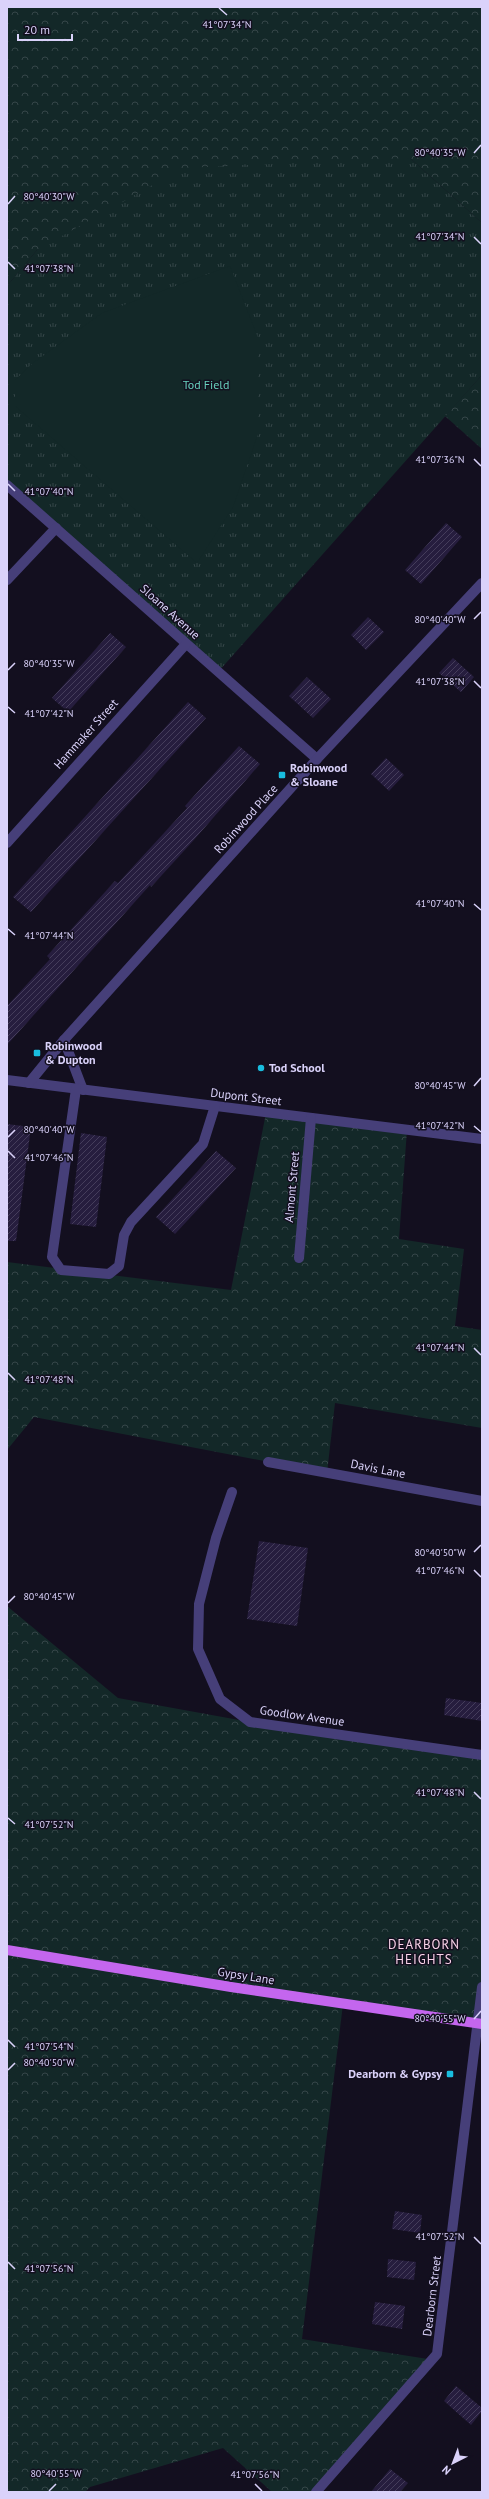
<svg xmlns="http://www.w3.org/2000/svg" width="489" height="2499" viewBox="0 0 489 2499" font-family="'PT Sans',sans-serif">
<defs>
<pattern id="forest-crowns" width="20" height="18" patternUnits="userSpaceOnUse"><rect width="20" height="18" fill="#132828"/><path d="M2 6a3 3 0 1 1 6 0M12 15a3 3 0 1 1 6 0" fill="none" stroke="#354648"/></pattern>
<pattern id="park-tufts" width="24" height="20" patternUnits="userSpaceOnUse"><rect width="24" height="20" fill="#132828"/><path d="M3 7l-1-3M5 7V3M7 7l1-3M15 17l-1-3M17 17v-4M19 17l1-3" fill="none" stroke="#354648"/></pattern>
<pattern id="building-hatch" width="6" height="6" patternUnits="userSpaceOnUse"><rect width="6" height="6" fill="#261d3e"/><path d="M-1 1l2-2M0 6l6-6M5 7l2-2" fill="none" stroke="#453d5b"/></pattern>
</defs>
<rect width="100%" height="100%" fill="#130f1f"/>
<!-- forest -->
<g fill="url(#forest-crowns)">
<path d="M7,7H482V223L410,158L37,250L7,286Z"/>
<path d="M482,375V449L445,416Z"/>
<path d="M266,1113L407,1130L399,1239L464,1249L455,1326L482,1330V1428L335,1403L327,1473L34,1417L7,1450V1262L231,1290Z"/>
<path d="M7,1606L118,1698L250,1722L482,1755V1987L477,2024L343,2004L302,2339L434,2360L316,2492H272L223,2448L90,2487L85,2492H7Z"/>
</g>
<!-- park -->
<path fill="url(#park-tufts)" d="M410,158L482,223V375L218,672L7,485V286L37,250L183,168Z"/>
<!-- pitch -->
<path fill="#132828" d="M230,266L258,338V434L233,507L197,563L15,406V380L33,363L102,313Z"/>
<!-- building -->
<g fill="url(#building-hatch)">
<path d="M446,523L462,537L421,584L405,570Z"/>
<path d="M368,617L384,632L366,650L351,635Z"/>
<path d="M110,633L126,647L68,712L52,698Z"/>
<path d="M453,658L474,677L461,692L439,673Z"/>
<path d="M307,677L331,699L313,718L289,696Z"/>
<path d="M188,702L206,718L31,912L13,897Z"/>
<path d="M239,746L260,764L193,841L151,887L150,885L7,1045V1006L50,959L47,956L115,881L118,883L187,808L185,806Z"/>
<path d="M386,758L404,775L389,791L371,774Z"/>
<path d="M7,1124L31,1127L16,1241H7Z"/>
<path d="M81,1133L107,1137L96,1227L70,1224Z"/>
<path d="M216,1151L236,1168L175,1234L156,1217Z"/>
<path d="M259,1541L308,1548L297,1626L247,1619Z"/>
<path d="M446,1698L482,1703V1721L444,1715Z"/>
<path d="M395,2211L422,2215L420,2233L392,2229Z"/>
<path d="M388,2259L416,2262L414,2280L387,2277Z"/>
<path d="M375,2302L405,2306L402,2329L372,2324Z"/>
<path d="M456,2386L482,2408V2411L471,2425L444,2401Z"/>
<path d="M390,2469L408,2483L400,2492H371Z"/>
</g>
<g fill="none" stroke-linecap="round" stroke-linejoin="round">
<!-- minor -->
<g stroke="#463f79" stroke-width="10">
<path d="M7,485L317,759"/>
<path d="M7,580L56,528"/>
<path d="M7,843L186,644"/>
<path d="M64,1040L83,1090"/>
<path d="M7,1080L482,1139"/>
<path d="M29,1083L64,1040L317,759L482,583"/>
<path d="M76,1089L52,1257L61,1270L109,1274L119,1266L124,1235L131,1222L203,1144L215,1106"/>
<path d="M299,1258L311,1118"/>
<path d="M268,1462L482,1501"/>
<path d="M232,1492L216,1538L199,1604L198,1649L220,1699L250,1722L482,1755"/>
<path d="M316,2492L437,2354L482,1987"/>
</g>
<!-- major -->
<path stroke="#c466ee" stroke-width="10" d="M7,1950L231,1987L482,2024"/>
</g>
<!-- ticks -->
<path fill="none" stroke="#dad2fa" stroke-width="1.5" d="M219,8L227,15M474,153L481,145M8,204L15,196M474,237L481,244M8,262L15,269M474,459L481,466M8,484L15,491M474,619L481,612M8,670L15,663M474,681L481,688M8,707L15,713M474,904L481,910M8,929L15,935M474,1086L481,1078M474,1126L481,1132M8,1137L15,1130M8,1151L15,1158M474,1348L481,1355M8,1373L15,1380M474,1552L481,1545M474,1570L481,1577M8,1603L15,1596M474,1792L481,1799M8,1818L15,1824M474,2019L481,2011M8,2040L15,2047M8,2070L15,2063M474,2237L481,2244M8,2262L15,2269M255,2484L262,2491M49,2491L56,2484"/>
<!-- markers -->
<g fill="#19bddf" stroke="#130f1f" stroke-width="1.5">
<rect x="278" y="771" width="8" height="8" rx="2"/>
<rect x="33" y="1049" width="8" height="8" rx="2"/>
<circle cx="261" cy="1068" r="4"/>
<rect x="446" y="2070" width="8" height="8" rx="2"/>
</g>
<g text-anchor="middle" stroke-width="3" stroke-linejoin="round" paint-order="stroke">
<!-- park labels -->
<g font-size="12" fill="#67d1be" stroke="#130f1f">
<text x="206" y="389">Tod Field</text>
</g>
<!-- street labels -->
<g font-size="12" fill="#dad2fa" stroke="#130f1f">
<text transform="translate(170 612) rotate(42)" y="4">Sloane Avenue</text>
<text transform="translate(86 734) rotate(-48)" y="4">Hammaker Street</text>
<text transform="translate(246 819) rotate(-48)" y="4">Robinwood Place</text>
<text transform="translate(246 1097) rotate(7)" y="4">Dupont Street</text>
<text transform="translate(292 1187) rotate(-85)" y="4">Almont Street</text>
<text transform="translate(378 1469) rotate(11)" y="4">Davis Lane</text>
<text transform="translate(302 1716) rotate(8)" y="4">Goodlow Avenue</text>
<text transform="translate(246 1976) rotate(9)" y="4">Gypsy Lane</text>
<text transform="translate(432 2296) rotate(-83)" y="4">Dearborn Street</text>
</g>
<!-- poi labels -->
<g font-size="12" font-weight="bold" fill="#dad2fa" stroke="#130f1f" text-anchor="start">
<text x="290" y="772">Robinwood<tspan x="290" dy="14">&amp; Sloane</tspan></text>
<text x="45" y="1050">Robinwood<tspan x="45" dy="14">&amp; Dupton</tspan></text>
<text x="269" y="1072">Tod School</text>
<text x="442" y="2078" text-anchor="end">Dearborn &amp; Gypsy</text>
</g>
<!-- neighbourhood labels -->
<g font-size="13" letter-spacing="1" fill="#fad4ea" stroke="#130f1f">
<text x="424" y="1949">DEARBORN<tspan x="424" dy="15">HEIGHTS</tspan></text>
</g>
</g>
<g font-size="10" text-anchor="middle" fill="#dad2fa" stroke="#130f1f" stroke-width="3" stroke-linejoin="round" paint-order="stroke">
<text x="227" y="28">41°07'34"N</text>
<text x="440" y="156">80°40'35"W</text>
<text x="49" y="200">80°40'30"W</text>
<text x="440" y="240">41°07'34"N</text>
<text x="49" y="272">41°07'38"N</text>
<text x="440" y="463">41°07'36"N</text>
<text x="49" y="495">41°07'40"N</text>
<text x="440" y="623">80°40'40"W</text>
<text x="49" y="667">80°40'35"W</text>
<text x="440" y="685">41°07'38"N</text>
<text x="49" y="717">41°07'42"N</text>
<text x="440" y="907">41°07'40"N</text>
<text x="49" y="939">41°07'44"N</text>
<text x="440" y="1089">80°40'45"W</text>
<text x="440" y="1129">41°07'42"N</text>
<text x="49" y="1133">80°40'40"W</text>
<text x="49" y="1161">41°07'46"N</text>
<text x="440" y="1351">41°07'44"N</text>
<text x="49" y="1383">41°07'48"N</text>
<text x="440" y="1556">80°40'50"W</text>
<text x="440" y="1574">41°07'46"N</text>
<text x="49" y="1600">80°40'45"W</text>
<text x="440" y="1796">41°07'48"N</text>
<text x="49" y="1828">41°07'52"N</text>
<text x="440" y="2022">80°40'55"W</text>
<text x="49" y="2050">41°07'54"N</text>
<text x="49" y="2066">80°40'50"W</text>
<text x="440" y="2240">41°07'52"N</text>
<text x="49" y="2272">41°07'56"N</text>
<text x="56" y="2477">80°40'55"W</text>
<text x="255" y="2478">41°07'56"N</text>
</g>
<!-- border -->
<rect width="489" height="2499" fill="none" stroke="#dad2fa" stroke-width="16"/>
<!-- north arrow -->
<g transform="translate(453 2463) rotate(222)" stroke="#130f1f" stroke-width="3" paint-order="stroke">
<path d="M0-3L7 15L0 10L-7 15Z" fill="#dad2fa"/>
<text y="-6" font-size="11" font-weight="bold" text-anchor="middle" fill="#dad2fa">N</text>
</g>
<!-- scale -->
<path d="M18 34v6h54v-6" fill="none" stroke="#dad2fa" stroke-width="2"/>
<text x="24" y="34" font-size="12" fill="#dad2fa" stroke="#130f1f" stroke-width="3" paint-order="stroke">20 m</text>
</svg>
